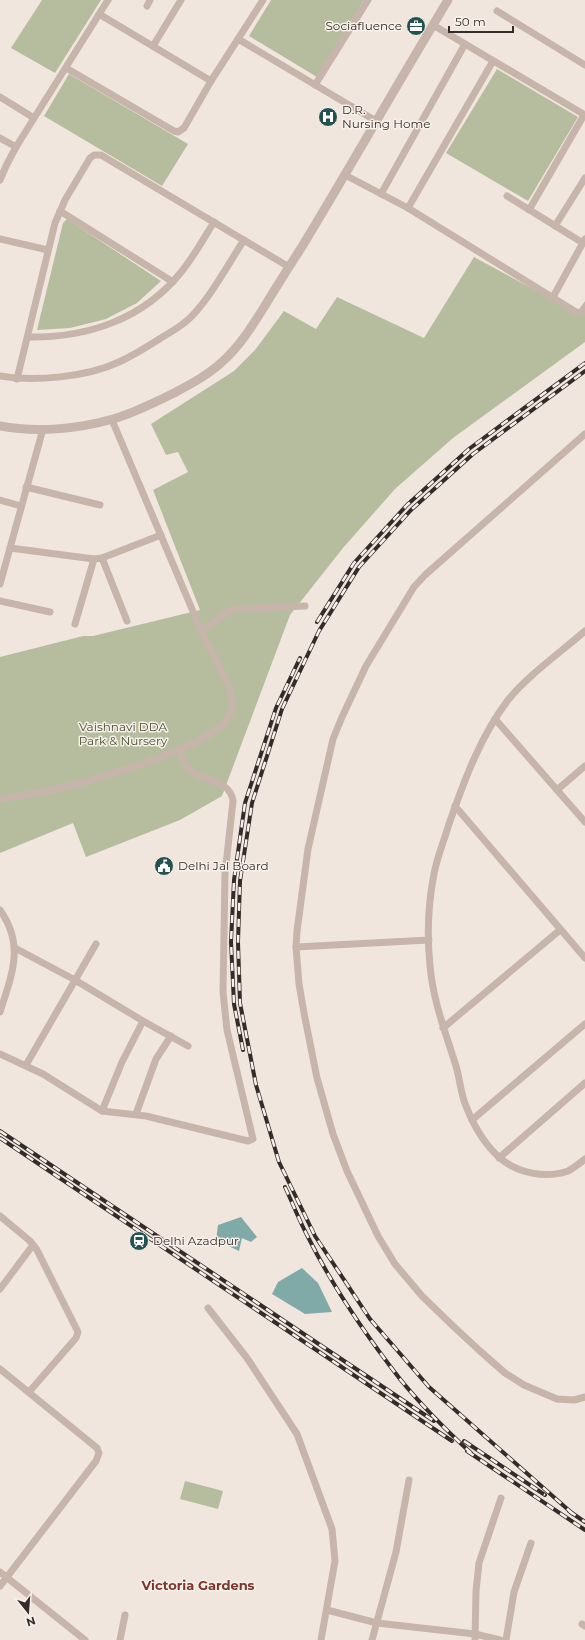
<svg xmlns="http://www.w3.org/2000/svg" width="585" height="1640" viewBox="0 0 585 1640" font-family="Montserrat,sans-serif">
<rect width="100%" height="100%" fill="#f0e6de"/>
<!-- green -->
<g fill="#b6bd9f">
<path d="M42,0H101L55,73L11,48Z"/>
<path d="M271,0H364L317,77L249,36Z"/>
<path d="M497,69L578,117L528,201L446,153Z"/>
<path d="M69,74L188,144L162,186L44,116Z"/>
<path d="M67,219L161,281L137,303L106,319L70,328L37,330L63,223Z"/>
<path d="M474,257L577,313L585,301V342L453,438L395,489L343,548L290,615L222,796L180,820L86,857L73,823L0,853V657L83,636H93L200,610L153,490L188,472L178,452L166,455L151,424L234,371L255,350L284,311L316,329L337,297L424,338Z"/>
<path d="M185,1481L223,1491L218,1509L180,1499Z"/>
</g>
<!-- water -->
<g fill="#80aaa8">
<path d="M241,1217L257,1237L251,1242L242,1238L239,1251L216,1240L218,1225Z"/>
<path d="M302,1268L318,1283L332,1312L305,1314L272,1294L278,1282Z"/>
</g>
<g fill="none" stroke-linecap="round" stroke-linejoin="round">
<!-- minor -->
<g stroke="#c7b5ab" stroke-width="7">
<path d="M147,6L150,0"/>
<path d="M497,11L585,65"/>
<path d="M99,14L211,81"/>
<path d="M433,25L585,115"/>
<path d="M238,39L376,121"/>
<path d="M153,46L181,0"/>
<path d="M66,68L174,131L178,132L184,128L211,81L263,0"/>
<path d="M315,85L368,0"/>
<path d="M0,97L34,118"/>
<path d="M0,138L16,147"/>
<path d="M345,175L408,208L576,312L581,313L585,307"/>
<path d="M0,180L6,166L16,147L108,0"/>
<path d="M381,194L465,44"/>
<path d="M507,196L583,243"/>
<path d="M408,208L493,61"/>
<path d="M529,210L584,115"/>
<path d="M60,211L173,282"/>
<path d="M555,226L585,178"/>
<path d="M0,239L48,250"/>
<path d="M553,297L585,239"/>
<path d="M28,337C88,338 144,319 182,271C194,256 204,238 214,222"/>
<path d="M0,376C34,382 87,377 119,362C134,355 147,347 161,338C171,332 182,326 191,317C212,295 227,266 244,240"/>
<path d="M17,379L55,223L65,200L90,158L94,155H101L289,267"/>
<path d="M585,434L425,575L414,587L366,666L342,717L333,739L308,849L297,931L296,947L299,984L304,1013L317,1078L333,1134L347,1171L378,1236L395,1264L422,1296L453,1326L480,1351L505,1373L524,1385L557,1399L574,1400L585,1397"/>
<path d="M26,487L100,505"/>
<path d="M0,500L21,506"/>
<path d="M10,548L94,559L102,558L161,535"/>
<path d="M102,558L127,621"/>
<path d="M0,584L43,429"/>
<path d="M0,601L50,612"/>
<path d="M75,624L94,559"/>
<path d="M585,631C561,652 527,676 508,700C480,737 464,781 449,824C444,841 437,857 434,874C428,904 427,936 430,966C433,1000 445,1031 455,1063C460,1077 460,1092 466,1106C473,1124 485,1145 500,1158C517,1173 546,1179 568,1171C574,1168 580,1163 585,1159"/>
<path d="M202,632L226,613L235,609L305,606"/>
<path d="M495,719L585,822"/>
<path d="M557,790L585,766"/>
<path d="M0,799L49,791L78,784L146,763L195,743L211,733L224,724L232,710L233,703L228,683L203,635L112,420"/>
<path d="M455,806L585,958"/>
<path d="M0,910C25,945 12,974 0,1012"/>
<path d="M296,947L429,940"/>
<path d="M15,948L75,980L143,1021L188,1046"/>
<path d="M443,1028L560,930"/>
<path d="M0,1054L43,1074L102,1111L146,1116L248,1141L253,1139L227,1030L223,992L225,874L233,801C230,779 203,782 189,769C184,765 181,756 179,750"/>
<path d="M26,1065L96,944"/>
<path d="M102,1111L122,1062L143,1021"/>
<path d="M136,1114L156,1059L171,1036"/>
<path d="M472,1120L585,1024"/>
<path d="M499,1158L585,1083"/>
<path d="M0,1216L30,1241L37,1250L78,1332L76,1338L29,1392"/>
<path d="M0,1289L33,1245"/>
<path d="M208,1308L247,1358L297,1434L332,1529L335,1561L321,1640"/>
<path d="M0,1369L97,1448L99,1453L96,1461L0,1586"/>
<path d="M0,1572L85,1640"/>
<path d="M327,1610L377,1623L475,1634L500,1640"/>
<path d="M582,1624L585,1626"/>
<path d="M120,1640L125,1615"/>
<path d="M372,1640L396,1552L409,1480"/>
<path d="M475,1640L476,1591L479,1563L501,1498"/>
<path d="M506,1640L514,1592L531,1543"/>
</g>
<!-- tertiary -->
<path stroke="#c7b5ab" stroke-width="9" d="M0,426C36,433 78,429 113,419C134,413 154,403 174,393C191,384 208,375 222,362C240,346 253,325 266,304C278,284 291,264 303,245C352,164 399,81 448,0"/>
<!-- rail casing -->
<g stroke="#352c29" stroke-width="4">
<g id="rail">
<path d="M317,622L354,563L407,505L469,449L585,363"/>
<path d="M243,1050L234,1004L231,942L234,880L245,803L276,708L300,658"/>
<path d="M0,1131L434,1421"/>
<path d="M0,1138L452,1441"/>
<path d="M285,1187C293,1204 299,1220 308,1237C333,1287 365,1334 400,1379C421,1405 446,1430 471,1453"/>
<path d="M464,1441L545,1495"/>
<path d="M467,1451L585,1530"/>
<path d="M569,1511L585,1522"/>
<path d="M573,1514L429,1387L370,1319L315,1236L279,1162L256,1085L240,1003L238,942L240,881L252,803L282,709L319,631L359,567L411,510L473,454L585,371"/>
</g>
</g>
<!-- rail -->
<use href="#rail" stroke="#f8f0ea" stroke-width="2.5" stroke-dasharray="8" stroke-linecap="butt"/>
</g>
<!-- icons -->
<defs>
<g id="office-disc" transform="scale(1)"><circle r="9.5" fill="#235351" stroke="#f8f0ea"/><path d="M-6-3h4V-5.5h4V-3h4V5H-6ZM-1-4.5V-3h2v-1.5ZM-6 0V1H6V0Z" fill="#fff"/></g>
<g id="hospital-disc" transform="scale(1)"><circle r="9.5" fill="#235351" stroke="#f8f0ea"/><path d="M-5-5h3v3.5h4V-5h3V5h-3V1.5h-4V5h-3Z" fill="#fff"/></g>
<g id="civic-disc" transform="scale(1)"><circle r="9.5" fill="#235351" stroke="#f8f0ea"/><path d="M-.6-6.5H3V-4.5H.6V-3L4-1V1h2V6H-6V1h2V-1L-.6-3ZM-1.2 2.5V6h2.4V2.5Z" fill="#fff"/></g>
<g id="station-disc" transform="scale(1)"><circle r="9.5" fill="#235351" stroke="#f8f0ea"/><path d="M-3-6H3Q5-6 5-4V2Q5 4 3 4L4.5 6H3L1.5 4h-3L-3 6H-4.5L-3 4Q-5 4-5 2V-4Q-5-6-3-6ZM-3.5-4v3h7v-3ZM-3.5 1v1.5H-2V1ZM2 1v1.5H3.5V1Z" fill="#fff"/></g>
</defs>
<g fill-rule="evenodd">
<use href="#office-disc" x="416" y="26"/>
<use href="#hospital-disc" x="328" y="117"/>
<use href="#civic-disc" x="164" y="866"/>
<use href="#station-disc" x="139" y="1241"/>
</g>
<g text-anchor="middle" stroke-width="3" stroke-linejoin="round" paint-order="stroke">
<!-- poi labels -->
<g font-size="12" fill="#352c29" stroke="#f8f0ea" text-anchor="start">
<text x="402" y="30" text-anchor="end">Sociafluence</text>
<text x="342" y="114">D.R.<tspan x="342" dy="14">Nursing Home</tspan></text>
<text x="178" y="870">Delhi Jal Board</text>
<text x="153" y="1245">Delhi Azadpur</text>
</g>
<!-- park labels -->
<g font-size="12" fill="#485130" stroke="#f8f0ea">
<text x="123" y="731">Vaishnavi DDA<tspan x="123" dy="14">Park &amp; Nursery</tspan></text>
</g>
<!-- neighbourhood labels -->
<g font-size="13" font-weight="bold" fill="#7c362b" stroke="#f8f0ea">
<text x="198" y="1590">Victoria Gardens</text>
</g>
</g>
<!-- north arrow -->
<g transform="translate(28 1612) rotate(163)" stroke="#f8f0ea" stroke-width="3" paint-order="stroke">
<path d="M0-3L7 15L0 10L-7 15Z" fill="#352c29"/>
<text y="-6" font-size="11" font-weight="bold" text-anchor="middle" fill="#352c29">N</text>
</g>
<!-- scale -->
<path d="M449 26v6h64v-6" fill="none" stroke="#352c29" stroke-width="2"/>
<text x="455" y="26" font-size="12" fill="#352c29" stroke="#f8f0ea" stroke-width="3" paint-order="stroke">50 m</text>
</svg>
